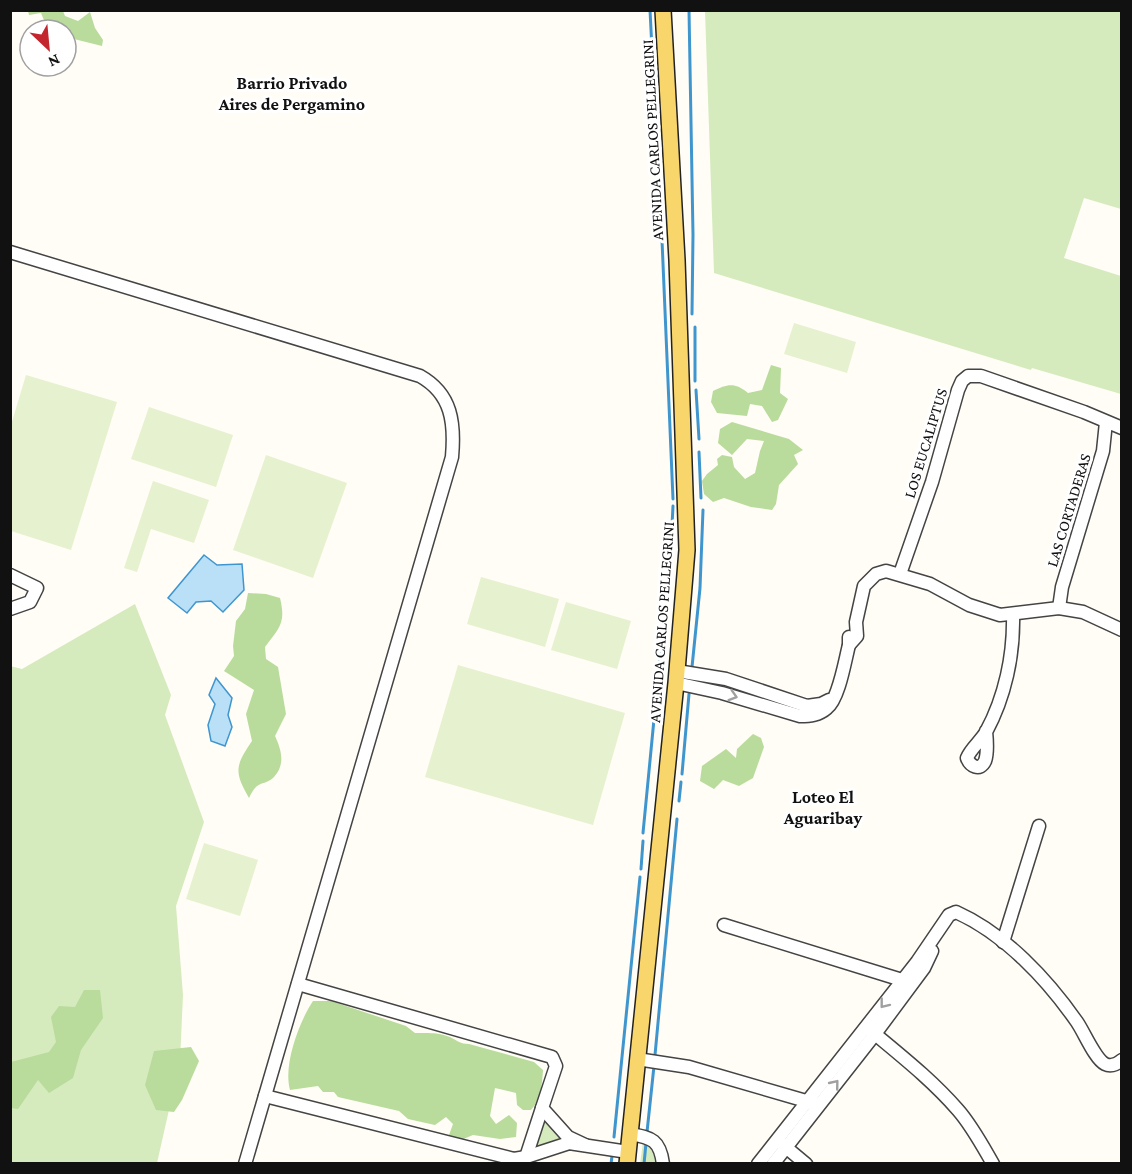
<svg xmlns="http://www.w3.org/2000/svg" width="1132" height="1174" viewBox="0 0 1132 1174" font-family="'Crimson Pro',serif">
<rect width="100%" height="100%" fill="#fffdf5"/>
<!-- green -->
<g fill="#d5ebbd">
<path d="M705,11H1121V209L1084,198L1064,258L1121,276V394L1032,368L1031,370L714,273Z"/>
<path d="M135,604L171,695L165,715L204,822L176,906L183,995L180,1061L157,1163H11L10,666L22,669Z"/>
<path d="M544,1119L565,1141L535,1150Z"/>
<path d="M643,1142L651,1144L659,1163L640,1164Z"/>
</g>
<!-- forest -->
<g fill="#b9dc9c">
<path d="M28,11H63L65,16L78,21L90,12L95,28L103,40L102,46L66,37V30H48L41,13L29,15Z"/>
<path d="M771,365L781,368L780,393L788,399L778,420L772,422L762,406L750,404L747,416L717,413L711,402L713,391C727,384 735,382 748,393L762,390Z"/>
<path d="M732,422L789,439L803,450L794,455L798,464L779,485L776,504L772,510L751,507L724,498L713,502L704,494L702,481L707,474L718,465L717,459L722,455L732,457L734,467L745,479L755,473L760,451L764,441L747,439L732,455L718,443L720,429Z"/>
<path d="M248,593L266,594L280,598C286,623 280,627 265,647L266,659L278,667L286,714L275,736C281,749 286,764 274,777C264,787 258,778 249,798C234,772 235,766 252,741L246,714L254,690L224,671L234,656L233,646L236,621L245,609Z"/>
<path d="M753,734L761,738L764,747L753,778L739,786L723,780L714,789L700,781L702,766L726,749L736,758L737,749Z"/>
<path d="M84,990H100L103,1018L81,1050L73,1078L49,1093L38,1080L18,1109L11,1108V1062L49,1052L56,1042L51,1017L59,1006L75,1007Z"/>
<path d="M313,1001H331L406,1026L415,1033C427,1033 438,1032 450,1037C458,1041 460,1044 469,1044L534,1062L543,1070C542,1085 541,1099 531,1110H523L517,1105L516,1093L495,1088L490,1116L496,1124L509,1115L517,1123L516,1137L500,1139L473,1135L461,1140L449,1135L453,1124L446,1117L435,1125L408,1119L399,1111L338,1097L334,1092H323L318,1086L290,1090C283,1065 299,1022 313,1001Z"/>
<path d="M191,1047L199,1061L182,1100L174,1112L156,1110L145,1085L154,1051Z"/>
</g>
<!-- pitch -->
<g fill="#e6f2cf">
<path d="M794,323L856,342L847,373L784,354Z"/>
<path d="M26,375L117,402L71,550L11,531V425Z"/>
<path d="M149,407L233,435L216,487L131,459Z"/>
<path d="M266,455L347,483L313,578L233,550Z"/>
<path d="M153,481L209,500L194,543L151,529L137,572L124,568Z"/>
<path d="M481,577L559,599L545,647L467,624Z"/>
<path d="M566,602L631,621L617,669L551,650Z"/>
<path d="M458,665L625,713L593,825L425,777Z"/>
<path d="M204,843L258,860L240,916L186,899Z"/>
</g>
<!-- water -->
<g fill="#b9e0f7" stroke="#3f96cf" stroke-width="1.5">
<path d="M204,555L217,565L242,564L244,590L223,612L211,601L196,602L187,613L168,598Z"/>
<path d="M216,678L232,698L228,715L232,727L225,746L211,741L208,725L215,704L209,695Z"/>
</g>
<g fill="none" stroke-linecap="round" stroke-linejoin="round">
<!-- stream -->
<g stroke="#3f96cf" stroke-width="3">
<path d="M650,10L661,227"/>
<path d="M689,10L693,235L692,314"/>
<path d="M662,240L673,499"/>
<path d="M695,327V381"/>
<path d="M696,390L699,439"/>
<path d="M699,452L701,498"/>
<path d="M671,545L673,506"/>
<path d="M666,599L669,563"/>
<path d="M692,667L700,588L703,510"/>
<path d="M656,700L664,617"/>
<path d="M682,774L689,694"/>
<path d="M679,801L681,782"/>
<path d="M643,833L655,709"/>
<path d="M641,869L643,841"/>
<path d="M655,1055L677,819"/>
<path d="M647,1132L654,1066"/>
<path d="M614,1137L640,877"/>
<path d="M611,1164L612,1156"/>
<path d="M644,1164L646,1143"/>
</g>
<!-- minor casing -->
<g stroke="#444" stroke-width="15">
<g id="minor">
<path d="M10,252L420,376C452,394 455,423 452,457L245,1164"/>
<path d="M900,574L932,482L958,390L962,381L968,376H981L1084,412L1122,428"/>
<path d="M10,575L37,588L30,602L10,609"/>
<path d="M1059,608L1062,587L1103,451L1106,422"/>
<path d="M849,645L857,636L856,622L864,586L876,574L886,571L930,584L969,605L1000,615L1059,608L1083,612L1122,630"/>
<path d="M677,671L726,679L807,706L821,704L829,700"/>
<path d="M676,683L722,693L800,716C810,716 819,715 827,708C839,699 845,660 849,645V637"/>
<path d="M986,731C987,741 988,753 985,761C980,772 970,766 967,758C971,748 981,741 986,732C1005,697 1014,655 1013,615"/>
<path d="M724,925L902,980"/>
<path d="M1003,942L1039,826"/>
<path d="M298,984L552,1057L556,1066L542,1108L568,1137L585,1145"/>
<path d="M869,1029C900,1055 931,1079 958,1110C972,1126 982,1145 993,1164"/>
<path d="M637,1059L689,1067L813,1103"/>
<path d="M265,1096L514,1159L526,1157L569,1143L628,1152"/>
<path d="M631,1134C652,1138 660,1140 663,1164"/>
<path d="M782,1144L806,1164"/>
<path d="M526,1157L542,1108"/>
<path d="M758,1164L917,962L949,915L956,912C1005,934 1047,979 1077,1022C1084,1032 1095,1059 1105,1064C1111,1067 1117,1064 1122,1060"/>
<path d="M773,1164L875,1034L924,968L932,951"/>
</g>
</g>
<!-- major casing -->
<g stroke="#222" stroke-width="18">
<path id="major" d="M627,1164L676,683L687,550L677,260L663,10"/>
</g>
<!-- minor -->
<use href="#minor" stroke="#fff" stroke-width="12"/>
<!-- major -->
<use href="#major" stroke="#f9d66b" stroke-width="15"/>
</g>
<!-- one-way arrows -->
<defs><path id="oneway-chevron" d="M-2-3.5L2.5 0L-2 3.5" fill="none" stroke-width="1.6" stroke-linecap="round" stroke-linejoin="round" transform="scale(1.5)"/></defs>
<g stroke="#a0a0a0">
<use href="#oneway-chevron" transform="translate(733 696) rotate(17)"/>
<use href="#oneway-chevron" transform="translate(884 1004) rotate(128)"/>
<use href="#oneway-chevron" transform="translate(835 1084) rotate(-51)"/>
</g>
<g text-anchor="middle" stroke-width="6" stroke-linejoin="round" paint-order="stroke">
<!-- street labels -->
<g font-size="16" fill="#111" stroke="#fff">
<text transform="translate(652 140) rotate(-93)" y="6">AVENIDA CARLOS PELLEGRINI</text>
<text transform="translate(925 443) rotate(-73)" y="6">LOS EUCALIPTUS</text>
<text transform="translate(1068 510) rotate(-73)" y="6">LAS CORTADERAS</text>
<text transform="translate(661 622) rotate(-86)" y="6">AVENIDA CARLOS PELLEGRINI</text>
</g>
<!-- neighbourhood labels -->
<g font-size="18" font-weight="bold" fill="#111" stroke="#fff">
<text x="292" y="89">Barrio Privado<tspan x="292" dy="21">Aires de Pergamino</tspan></text>
<text x="823" y="803">Loteo El<tspan x="823" dy="21">Aguaribay</tspan></text>
</g>
</g>
<!-- border -->
<rect width="1132" height="1174" fill="none" stroke="#111111" stroke-width="24"/>
<!-- north arrow -->
<g transform="translate(48 48) rotate(154)"><circle r="28" fill="#ffffff" stroke="#a0a0a0" stroke-width="1.5"/>
<path d="M0-4.5L10 22L0 15L-10 22Z" fill="#c4262e"/>
<text y="-9" font-size="16" font-weight="bold" text-anchor="middle" fill="#111111">N</text>
</g>
</svg>
